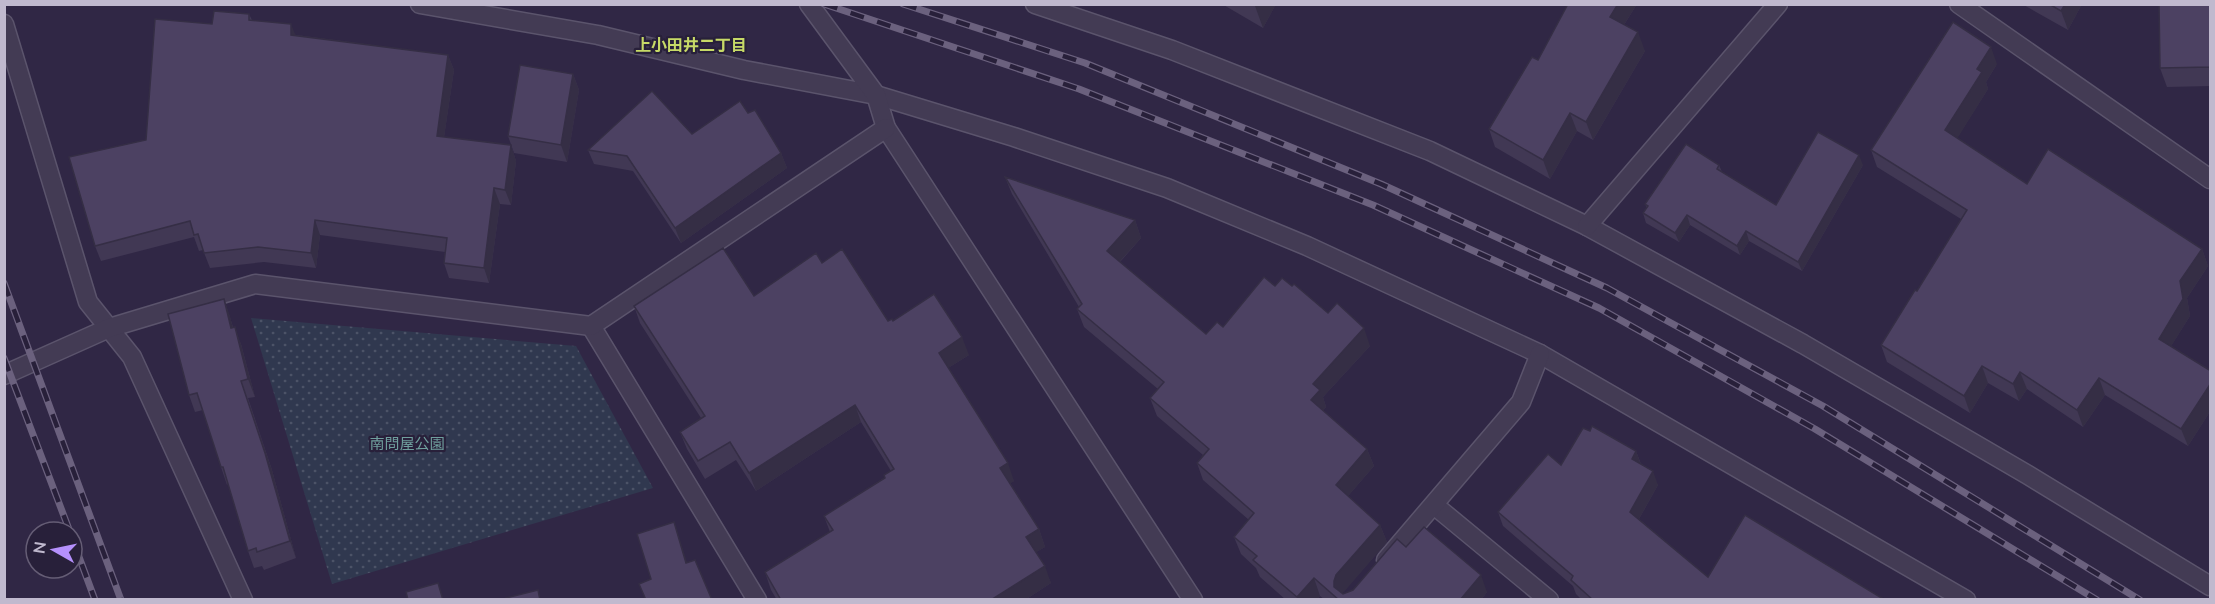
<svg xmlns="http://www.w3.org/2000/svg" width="2215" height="604" viewBox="0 0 2215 604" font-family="Mulish,'Noto Sans JP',sans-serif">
<defs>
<pattern id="grass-dots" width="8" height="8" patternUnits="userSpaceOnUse" patternTransform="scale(1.5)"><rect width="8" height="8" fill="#30384f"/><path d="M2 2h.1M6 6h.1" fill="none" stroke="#4c5367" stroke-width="1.8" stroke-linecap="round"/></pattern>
</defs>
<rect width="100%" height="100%" fill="#302745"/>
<!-- grass -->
<path fill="url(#grass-dots)" d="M251,318L576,346L653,488L332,584Z"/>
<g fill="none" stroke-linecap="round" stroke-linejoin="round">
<!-- minor casing -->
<g stroke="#5b546c" stroke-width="21">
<g id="minor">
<path d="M420,4L598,35L744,70L876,95L1014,137L1167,188L1307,246L1540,354L1966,600"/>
<path d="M809,4L876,95L886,128L1193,600"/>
<path d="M1035,4L1172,50L1430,151L1587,226L1803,344L2028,475L2210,586"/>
<path d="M1959,4L2210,179"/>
<path d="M4,24L88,302L132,357L243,600"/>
<path d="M1587,226L1778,4"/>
<path d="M591,326L757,600"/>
<path d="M4,375L109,328L255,284L591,326L886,128"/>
<path d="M1434,505L1549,600"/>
<path d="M1386,560L1521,402L1540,354"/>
</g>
</g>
<!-- minor -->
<use href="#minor" stroke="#433b54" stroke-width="18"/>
<!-- rail casing -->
<g stroke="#6b617e" stroke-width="7">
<g id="rail">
<path d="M824,4L1079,89L1373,205L1599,308L1815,429L2097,600"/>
<path d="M903,4L1085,63L1381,184L1607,288L1823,406L2140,600"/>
<path d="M4,283L121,600"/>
<path d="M4,358L70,532"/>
<path d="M72,538L95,600"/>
</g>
</g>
<!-- rail -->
<use href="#rail" stroke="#28203a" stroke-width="4.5" stroke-dasharray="14" stroke-linecap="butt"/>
</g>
<!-- wall -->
<g fill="#413854">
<path d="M1222,4H1276L1263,28Z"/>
<path d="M1568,4H1637L1624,25L1645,51L1593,140L1577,131L1550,179L1495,147L1489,129L1538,60Z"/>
<path d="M2022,4H2082L2068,30Z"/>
<path d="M2211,4V86L2167,87L2160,68Z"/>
<path d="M249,14L252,20L296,35L448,55L454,70L444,137L511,145L516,161L511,205L500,204L489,283L449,278L444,263L445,252L320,235L316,268L264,262L210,268L203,250L199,251L194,237L101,261L95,246L146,140L212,24Z"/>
<path d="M1997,64L1986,82L1988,89L1957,138L2027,184L2202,249L2208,266L2187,298L2190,316L2171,346L2211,371V410L2188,446L2105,395L2083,427L2027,389L2019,401L1988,383L1970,413L1887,362L1881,345L1917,291L1961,219L1877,167L1871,150Z"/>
<path d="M573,74L579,90L567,162L514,153L508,136Z"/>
<path d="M748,113L781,153L787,168L681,243L633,171L594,164L588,150L692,134Z"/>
<path d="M1719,165L1722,172L1776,205L1863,165L1802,271L1749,241L1740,255L1690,225L1679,242L1646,223L1643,213L1647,208L1645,204Z"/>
<path d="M1005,177L1135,220L1141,238L1120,262L1206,334L1223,327L1275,286H1292L1370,346L1323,397L1326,407L1323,410L1367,449L1374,466L1348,496L1380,525L1387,542L1342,593L1343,594L1353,590L1406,547L1487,592L1481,600H1325L1320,596L1317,600H1286L1260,577L1256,568L1241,554L1234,537L1249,520L1203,480L1197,463L1203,455L1157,416L1150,398L1158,389L1084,327L1077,309L1079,307L1012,194Z"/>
<path d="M822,263L888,321H893L969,355L948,368L1014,481L1010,483L1039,529L1045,547L1036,552L1051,583L1025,600H777L771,590L765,572L830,532L824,516L884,478V475L891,471L861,422L756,491L736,460L705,479L687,449L680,432L701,418L640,323L634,306L754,296Z"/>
<path d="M224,299L233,327L241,344L255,397L248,398L272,470L296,558L264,570L262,566L254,568L248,551L228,484L227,485L221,467L203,410L195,412L189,395Z"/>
<path d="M1590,431L1636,451L1641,464L1658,485L1639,519L1708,577L1885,600H1582L1576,594L1573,586L1503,526L1498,512L1561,465Z"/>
</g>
<!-- shaded-wall -->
<g fill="#352e45">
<path d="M1256,4H1276L1263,28L1255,6Z"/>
<path d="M1618,4H1637L1617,36L1610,17Z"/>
<path d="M2065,4H2082L2068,30L2061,11Z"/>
<path d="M291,24L297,39L291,35Z"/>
<path d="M1638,32L1645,51L1593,140L1586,122Z"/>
<path d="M1991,47L1997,64L1986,82L1988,89L1952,147L1945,130L1977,69Z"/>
<path d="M448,55L454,70L442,151L437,136Z"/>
<path d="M573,74L579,90L567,162L561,145Z"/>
<path d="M1570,113L1577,131L1550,179L1543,160Z"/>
<path d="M511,145L516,161L511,205L505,190Z"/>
<path d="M781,153L787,168L681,243L675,228Z"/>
<path d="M1859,155L1863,165L1802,271L1798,262Z"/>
<path d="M494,188L500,204L489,283L484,268Z"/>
<path d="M1687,215L1690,225L1679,242L1675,233Z"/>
<path d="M315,220L320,235L316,268L311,253Z"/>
<path d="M1135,220L1141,238L1113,269L1107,251Z"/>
<path d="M1746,231L1749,241L1740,255L1737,246Z"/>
<path d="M2202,249L2208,266L2187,298L2190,316L2165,356L2159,339L2180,281Z"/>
<path d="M224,299L230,316L237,345L231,328Z"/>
<path d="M235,327L241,344L255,397L248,379Z"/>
<path d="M1364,328L1370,346L1323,397L1326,407L1317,417L1311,400L1313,384Z"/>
<path d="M962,337L969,355L945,370L939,353Z"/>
<path d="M1982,366L1988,383L1970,413L1964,396Z"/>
<path d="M2020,372L2027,389L2019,401L2013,384Z"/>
<path d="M2099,378L2105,395L2083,427L2077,410Z"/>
<path d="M241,381L272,470L296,558L290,541Z"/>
<path d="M2211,383V410L2188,446L2181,429Z"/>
<path d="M855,405L861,422L756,491L749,473Z"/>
<path d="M1367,449L1374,466L1342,503L1336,485Z"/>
<path d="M1636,451L1641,465L1632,459Z"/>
<path d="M1008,463L1014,481L1007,486L1000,468Z"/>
<path d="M1653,471L1658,485L1635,526L1630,512Z"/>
<path d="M674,522L679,537L692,578L686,563Z"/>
<path d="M1380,525L1387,542L1343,593L1340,598L1334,587V581L1336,575Z"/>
<path d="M1039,529L1045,547L1033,554L1026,537Z"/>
<path d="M1045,566L1051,583L1025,600H991Z"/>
<path d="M1481,575L1487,592L1481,600H1460Z"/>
<path d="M1314,578L1320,596L1317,600H1298L1297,597Z"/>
</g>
<!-- building -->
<g fill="#4c4162" stroke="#352e45" stroke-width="1.5">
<path d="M1568,4H1618L1610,17L1638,32L1586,122L1570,113L1543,160L1489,129L1532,57L1538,60Z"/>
<path d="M2049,4H2065L2061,11Z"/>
<path d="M2159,4H2211V67L2160,68Z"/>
<path d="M214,11L249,14V20L291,24V35L448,55L437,136L511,145L505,190L494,188L484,268L444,263L447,238L315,220L311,253L258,247L204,253L198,234L194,235L190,221L95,246L69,157L146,140L155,19L212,24Z"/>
<path d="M1953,22L1991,47L1977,69L1982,72L1945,130L2027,184L2048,149L2202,249L2180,281L2183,299L2159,339L2211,371V383L2181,429L2099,378L2077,410L2020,372L2013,384L1982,366L1964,396L1881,345L1915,290L1917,291L1967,210L1871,150Z"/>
<path d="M520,65L573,74L561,145L508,136Z"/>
<path d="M652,91L692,134L740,101L748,113L755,110L781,153L675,228L627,156L588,150Z"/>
<path d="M1818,132L1859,155L1798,262L1746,231L1737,246L1687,215L1675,233L1643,213L1648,206L1645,204L1686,144L1719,165L1717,169L1776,205Z"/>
<path d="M1005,177L1135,220L1107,251L1206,334L1217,322L1223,327L1264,277L1275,286L1282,278L1292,286L1294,284L1328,313L1337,303L1364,328L1313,384L1320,390L1311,400L1367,449L1336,485L1380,525L1336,575L1334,581V587L1343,594L1353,590L1397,539L1406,547L1424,527L1481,575L1460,600H1339L1314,578L1297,597L1253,560L1257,556L1234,537L1254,513L1197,463L1209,449L1150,398L1164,382L1077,309L1082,304Z"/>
<path d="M723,248L754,296L816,253L822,263L842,249L888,321L892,319L893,321L934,294L962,337L939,353L1008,463L1000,468L1039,529L1026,537L1045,566L991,600H781L765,572L833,530L824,516L885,478L884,475L894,469L855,405L749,473L730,442L698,461L680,432L705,416L634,306Z"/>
<path d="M224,299L231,328L235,327L248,379L241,381L265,453L290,541L257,552L256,548L248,551L223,467H221L197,393L189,395L168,314Z"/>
<path d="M1592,426L1636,451L1632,459L1653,471L1630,512L1708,577L1745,515L1885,600H1593L1571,580L1573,576L1498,512L1548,454L1561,465L1583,428L1590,431Z"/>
<path d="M674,522L686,563L695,560L712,600H646L639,584L651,579L637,534Z"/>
<path d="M438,583L443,600H408L406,592Z"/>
<path d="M538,590L540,600H507L506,598Z"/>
</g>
<g text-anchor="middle" stroke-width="4.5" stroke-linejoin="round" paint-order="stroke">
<!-- park labels -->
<g font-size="15" fill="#6f9f9d" stroke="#28203a">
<text x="407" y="449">南問屋公園</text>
</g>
<!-- neighbourhood labels -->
<g font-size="16" font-weight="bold" fill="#c7da67" stroke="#28203a">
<text x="691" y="51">上小田井二丁目</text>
</g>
</g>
<!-- border -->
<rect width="2215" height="604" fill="none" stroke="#c0b9ce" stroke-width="12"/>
<!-- north arrow -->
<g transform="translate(54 550) rotate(279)"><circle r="28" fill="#28203a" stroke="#655d75" stroke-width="1.5"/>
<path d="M0-4.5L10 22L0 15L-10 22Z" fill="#b590fc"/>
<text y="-9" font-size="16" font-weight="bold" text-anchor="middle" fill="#c0b9ce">N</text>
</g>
</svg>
